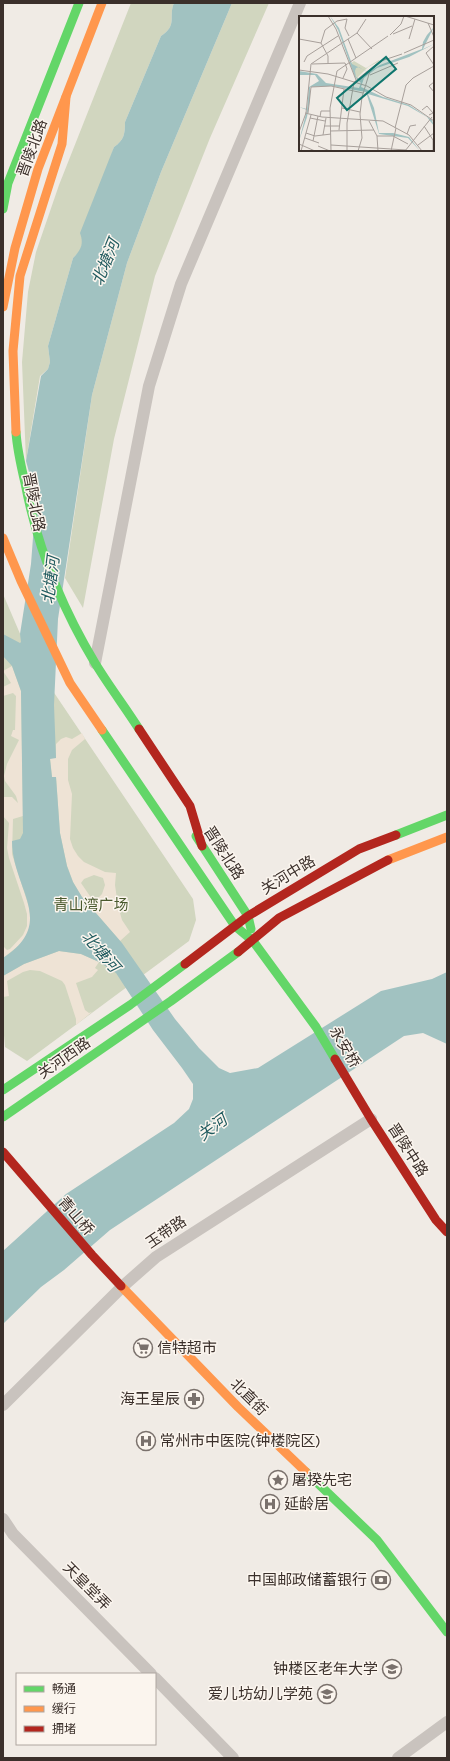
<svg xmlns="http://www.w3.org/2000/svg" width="450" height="1761" viewBox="0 0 450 1761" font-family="Karla,'Noto Sans SC',sans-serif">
<rect width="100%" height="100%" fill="#f0ebe5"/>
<!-- green -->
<g fill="#d1d6bf">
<path d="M131,3H174C168,17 178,25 161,36L125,122C125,134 124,140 114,147L80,251L73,258L48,346L50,362L48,369L40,376L26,461L22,362L28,292L36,252L59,185Z"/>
<path d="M232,3H269L210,138L155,276L114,439L83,608L65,578L92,395L127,263L161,172Z"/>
<path d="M3,594L30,657L193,899L196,920L189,941L27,1061L5,1047L3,1024Z"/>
</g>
<!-- plaza -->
<g fill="#eee3d5" fill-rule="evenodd">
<path d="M12,666L21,691L23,816L13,819L12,854L29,907L31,921L28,933L21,944L3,958V937L4,947L7,950L10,949L23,935L27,926V914L24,903L9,858L7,848L9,823L3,816V797H12L18,803L16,796L5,781L4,776L7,764L19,740L11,736L13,730H15L16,696L13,693L3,696V687L11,683L3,671Z"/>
<path d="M82,733L85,739L72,750L68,759V780L72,794L70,839L73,848L78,856L84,862L105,872L116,873L115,885L118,906L122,920L130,932L120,941L82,897L73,882L67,866L60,833L56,777H52L50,758H56V744L61,739L66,737L72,739ZM94,875L103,878L105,885L102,894L97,899H92L81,883L84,879Z"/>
<path d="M59,951L81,954L99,962L95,968L98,970L92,977L76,983L85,1010L89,1013L92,1012L76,1025V1019L65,985L62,981L40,971L30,970L23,972L7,981L9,996L3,997V976L24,964Z"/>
</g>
<!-- water -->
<path fill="#a1c2c1" d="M174,3H232L161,172L127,263L92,395L58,619L54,705L56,758L50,759L52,777H56L60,833L67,866L73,882L82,897L122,943L175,1019L199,1048L219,1068L230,1073L258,1068L381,991L432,979L447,972V1044L423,1033L404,1036L110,1230L64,1270L41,1287L3,1324V1251L66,1194L174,1123L189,1109L193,1099V1084L182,1068L153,1030L116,973L99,962L81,954L59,951L24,964L3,976V958C58,922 12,889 12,841L20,839L23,833L21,691L12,666L3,656V634L20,643L21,642L20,634L31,564L36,498L26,461L41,376L48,369L50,362L48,346L73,258C81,250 84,244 80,233L114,147C124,140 125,134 125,122L161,36C178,25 168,17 174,3Z"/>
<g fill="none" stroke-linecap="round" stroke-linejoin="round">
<!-- street -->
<g stroke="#c9c3be" stroke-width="12">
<path d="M95,663L149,386L181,284L300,3"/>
<path d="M3,1405L122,1287L156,1257L371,1119"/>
<path d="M3,1519L13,1534L151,1674"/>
<path d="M155,1678L233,1758"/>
<path d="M398,1758L447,1722"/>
</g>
<!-- fast -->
<g stroke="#63d668" stroke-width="9">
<path d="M3,209L8,183L79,3"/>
<path d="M16,432C17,449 21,466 25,483C37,546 62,608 95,663C109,686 125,707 139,729"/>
<path d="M102,730L235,926L253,941L316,1027L335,1059"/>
<path d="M396,835L447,815"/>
<path d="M196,836L248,916L251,929"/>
<path d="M3,1090L130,1005L185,964"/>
<path d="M3,1117L171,1001L238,952"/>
<path d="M306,1472L377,1540L447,1632"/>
</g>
<!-- slow -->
<g stroke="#ff974d" stroke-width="9">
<path d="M3,307L15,248L38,169L102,3"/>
<path d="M16,432L13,351L20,276L62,144L66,97"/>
<path d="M3,538L21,581L70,683L102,730"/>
<path d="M388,860L447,837"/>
<path d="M121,1286L238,1407L306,1472"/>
</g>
<!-- jam -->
<g stroke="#b3261e" stroke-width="9">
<path d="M139,729L190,806L202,846"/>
<path d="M238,952L279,918L388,860"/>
<path d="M185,964L248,916L359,849L396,835"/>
<path d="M335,1059L371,1119L436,1220L447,1232"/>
<path d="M3,1152L92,1255L121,1286"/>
</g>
</g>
<!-- icons -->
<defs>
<g id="supermarket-ring" transform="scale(1)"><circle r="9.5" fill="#fbf5ee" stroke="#7a716c" stroke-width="1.5"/><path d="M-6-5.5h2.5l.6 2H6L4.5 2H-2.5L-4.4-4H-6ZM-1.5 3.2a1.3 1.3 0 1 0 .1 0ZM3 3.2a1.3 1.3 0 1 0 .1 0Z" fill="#7a716c"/></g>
<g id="pharmacy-ring" transform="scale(1)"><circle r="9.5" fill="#fbf5ee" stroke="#7a716c" stroke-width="1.5"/><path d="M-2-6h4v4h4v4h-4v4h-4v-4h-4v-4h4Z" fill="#7a716c"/></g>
<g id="hospital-ring" transform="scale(1)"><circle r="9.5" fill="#fbf5ee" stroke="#7a716c" stroke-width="1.5"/><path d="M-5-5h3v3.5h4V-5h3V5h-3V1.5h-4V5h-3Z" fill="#7a716c"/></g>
<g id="sight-ring" transform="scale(1)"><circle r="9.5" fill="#fbf5ee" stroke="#7a716c" stroke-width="1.5"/><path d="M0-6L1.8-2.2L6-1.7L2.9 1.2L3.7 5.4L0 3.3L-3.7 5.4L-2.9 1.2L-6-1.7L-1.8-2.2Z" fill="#7a716c"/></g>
<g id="bank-ring" transform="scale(1)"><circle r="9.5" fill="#fbf5ee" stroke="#7a716c" stroke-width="1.5"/><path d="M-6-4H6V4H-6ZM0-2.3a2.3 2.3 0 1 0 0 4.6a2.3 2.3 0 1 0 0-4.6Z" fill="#7a716c"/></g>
<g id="school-ring" transform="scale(1)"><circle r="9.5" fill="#fbf5ee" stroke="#7a716c" stroke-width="1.5"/><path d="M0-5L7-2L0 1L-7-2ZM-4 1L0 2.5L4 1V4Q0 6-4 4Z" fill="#7a716c"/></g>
</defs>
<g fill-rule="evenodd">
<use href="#supermarket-ring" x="143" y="1348"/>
<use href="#pharmacy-ring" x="194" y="1399"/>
<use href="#hospital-ring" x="146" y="1441"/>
<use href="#sight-ring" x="278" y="1480"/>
<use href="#hospital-ring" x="270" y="1504"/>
<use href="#bank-ring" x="381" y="1580"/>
<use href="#school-ring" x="392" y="1669"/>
<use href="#school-ring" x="327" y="1694"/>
</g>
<g text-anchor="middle" stroke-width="3" stroke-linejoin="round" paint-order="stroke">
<!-- street labels -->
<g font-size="15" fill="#3b302b" stroke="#fbf5ee">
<text transform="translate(32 148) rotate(-70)" y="5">晋陵北路</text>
<text transform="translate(34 502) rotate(79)" y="5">晋陵北路</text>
<text transform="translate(224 853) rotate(57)" y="5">晋陵北路</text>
<text transform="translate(288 875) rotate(-31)" y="5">关河中路</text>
<text transform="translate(345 1047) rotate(59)" y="5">永安桥</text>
<text transform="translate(64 1058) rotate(-35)" y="5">关河西路</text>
<text transform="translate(408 1150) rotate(57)" y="5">晋陵中路</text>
<text transform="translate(76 1216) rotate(49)" y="5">青山桥</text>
<text transform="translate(166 1232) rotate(-34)" y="5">玉带路</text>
<text transform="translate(249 1397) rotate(45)" y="5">北直街</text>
<text transform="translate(87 1586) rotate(45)" y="5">天皇堂弄</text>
</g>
<!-- park labels -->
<g font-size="15" fill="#4a5a2e" stroke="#fbf5ee">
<text x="91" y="910">青山湾广场</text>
</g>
<!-- poi labels -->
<g font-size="15" fill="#3b302b" stroke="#fbf5ee" text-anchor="start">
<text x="157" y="1353">信特超市</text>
<text x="180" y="1404" text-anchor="end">海王星辰</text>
<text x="160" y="1446">常州市中医院(钟楼院区)</text>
<text x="292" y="1485">屠揆先宅</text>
<text x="284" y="1509">延龄居</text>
<text x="367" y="1585" text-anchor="end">中国邮政储蓄银行</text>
<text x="378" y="1674" text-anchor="end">钟楼区老年大学</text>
<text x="313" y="1699" text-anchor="end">爱儿坊幼儿学苑</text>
</g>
<!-- water labels -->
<g font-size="16" font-style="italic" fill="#1f5a5e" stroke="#fbf5ee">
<text transform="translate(105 262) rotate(-68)" y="6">北塘河</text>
<text transform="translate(50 580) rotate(-83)" y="6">北塘河</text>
<text transform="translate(101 951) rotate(49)" y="6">北塘河</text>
<text transform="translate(212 1127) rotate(-36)" y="6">关河</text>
</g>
</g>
<!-- overview -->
<g transform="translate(299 16)">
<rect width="135" height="135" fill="#f0ebe5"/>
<path d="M80,44L81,45L69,51L57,63L51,48L55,45L67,52Z" fill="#d1d6bf"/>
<path d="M31,0L40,12L53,48L69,56L81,49L123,33L124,26L128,19L135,11L124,33L135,28L110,41L78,52L65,62L62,71L84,81L110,89L133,104L135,110L128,101L109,90L69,78L75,92L80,117H94L110,121L121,135L109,122L80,118L67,76L33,70L11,71V83L8,101L0,125L8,94L0,91L8,93L10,71L20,65L16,59H0V55L18,58L27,67L60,72L62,67L56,61L39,14ZM60,51L68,56L61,63L57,61L56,55L57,52L62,57L57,52Z" fill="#a1c2c1" fill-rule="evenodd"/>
<path fill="none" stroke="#a8a09b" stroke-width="1" d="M29,0L37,13L57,64M106,0L135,9M129,7L135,21M58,17L73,33M94,18L113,10M91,19L102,8L105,0M0,23L22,27M49,23L57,42M110,23L116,3M135,30L127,37L135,49M105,37L135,24M5,46L8,40L39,20M29,47V40L22,27L26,14L38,5L48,3L46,12L50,20M13,48L46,47L48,53L44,62M0,54L29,58L68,70L87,81L112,89L135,105M71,59L99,47M135,66L130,70L135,76M43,92L61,96M123,94L128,90L134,97L130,99M6,97L23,101L84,105L110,119L123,135M9,97L12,71L32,70L64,77M21,101L22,95H31M11,102L26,105M70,105L78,120M25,110H40M125,110L134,124V135M96,112L107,69L114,62L135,50M40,114L45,73M31,115L75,114M0,116L7,97L12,48L58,17L67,3M7,117L16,120L32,118M108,118L111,110L117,109M24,119L27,102M78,120H94L109,128M78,120L79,135M6,122L20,127M14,125L19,100M0,128L16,135M32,129L107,134M119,129L135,117M19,130L31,135M2,135L12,99M32,135L31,92L38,55L89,20M48,135V107L55,66L80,46M59,135L63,122L61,98L63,81L71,55L82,45L103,38M92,135L97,112M106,135L133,101"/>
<path fill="#0f766e" fill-opacity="0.15" stroke="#0f766e" stroke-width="2" d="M87,41L97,53L48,94L38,82Z"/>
<rect width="135" height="135" fill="none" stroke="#3b302b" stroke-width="2"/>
</g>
<!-- border -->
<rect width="450" height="1761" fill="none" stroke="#3b302b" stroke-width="8"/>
<!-- legend -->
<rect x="16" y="1673" width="140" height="72" fill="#fbf5ee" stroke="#aea6a0"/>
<rect x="24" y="1686" width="20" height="6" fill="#63d668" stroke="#aea6a0"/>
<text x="52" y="1693" font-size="12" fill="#3b302b">畅通</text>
<rect x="24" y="1706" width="20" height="6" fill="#ff974d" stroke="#aea6a0"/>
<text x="52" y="1713" font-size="12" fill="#3b302b">缓行</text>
<rect x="24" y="1726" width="20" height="6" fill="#b3261e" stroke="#aea6a0"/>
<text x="52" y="1733" font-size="12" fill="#3b302b">拥堵</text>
</svg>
